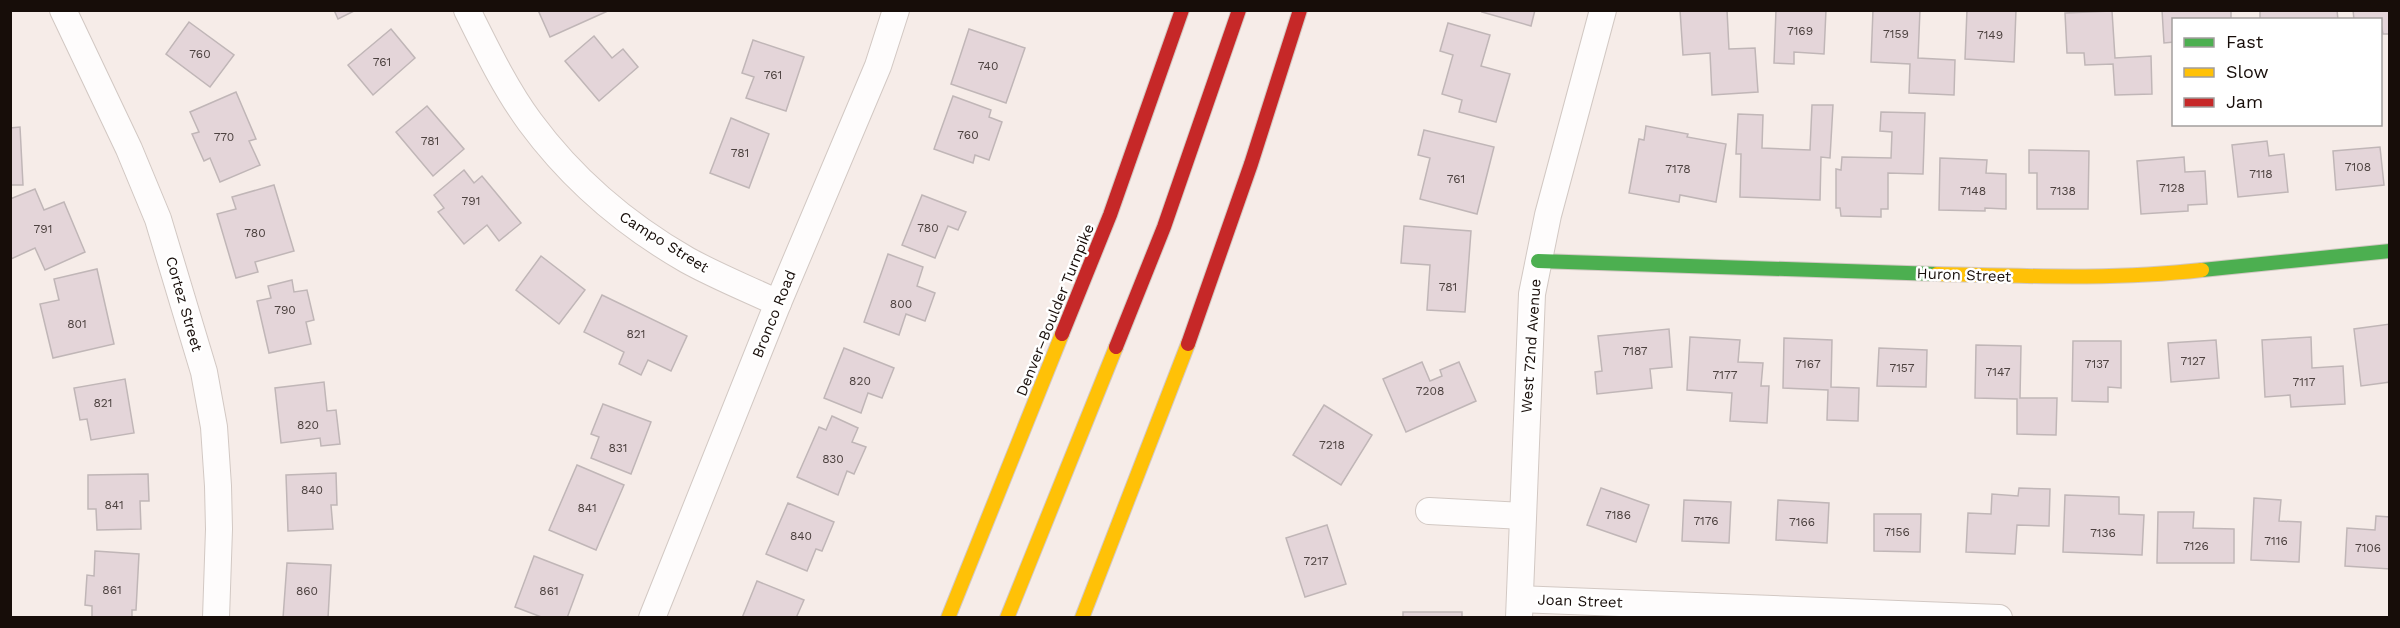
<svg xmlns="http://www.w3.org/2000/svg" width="2400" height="628" viewBox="0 0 2400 628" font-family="'Work Sans',sans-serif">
<rect width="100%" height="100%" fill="#f6ece8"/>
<!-- building -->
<g fill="#e4d5d9" stroke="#c0b6b7" stroke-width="1.5">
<path d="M334,10H356L338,19Z"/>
<path d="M538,10H610L550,37Z"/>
<path d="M1483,10H1535L1531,26L1482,12Z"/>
<path d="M1680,10H1727L1729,49L1755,48L1758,92L1712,95L1710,53L1683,55Z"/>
<path d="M1776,10H1826L1824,54L1794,52V64L1774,63Z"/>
<path d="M1873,10H1920L1918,58L1955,60L1954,95L1909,93L1910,64L1871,62Z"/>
<path d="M1967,10H2016L2014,62L1965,59Z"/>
<path d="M2162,10H2231V20H2174V42L2164,43Z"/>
<path d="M2260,10H2337L2338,20H2260Z"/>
<path d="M2353,10H2390V34H2383L2380,20H2354Z"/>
<path d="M2112,11L2115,58L2151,56L2152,94L2115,95L2113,64L2085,65L2084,53H2067L2065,13Z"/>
<path d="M189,22L234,55L210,87L166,54Z"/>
<path d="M1448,23L1490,35L1481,66L1510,74L1496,122L1459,112L1462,100L1442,94L1453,55L1440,51Z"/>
<path d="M391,29L415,58L373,95L348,65Z"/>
<path d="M969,29L1025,48L1006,103L951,84Z"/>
<path d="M594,36L612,58L623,49L638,67L599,101L565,61Z"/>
<path d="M753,40L804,57L786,111L746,98L754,77L742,73Z"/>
<path d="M236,92L256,139L249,141L260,165L220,182L210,158L204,161L192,134L199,132L190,112Z"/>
<path d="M953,96L991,110L989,117L1002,122L989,160L975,155L973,163L934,149Z"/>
<path d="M1812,105H1833L1830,158L1821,157L1820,200L1740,197L1741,154H1736L1738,114L1763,115L1762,148L1810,150Z"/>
<path d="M427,106L464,149L433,176L396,132Z"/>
<path d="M1881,112L1925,113L1923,174L1888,173V209H1881V217L1841,216L1840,208H1836V169L1841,170L1842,157L1891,158L1892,132L1880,131Z"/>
<path d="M731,118L769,134L749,188L710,173Z"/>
<path d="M1646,126L1688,134L1687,137L1726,144L1716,202L1680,195L1679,202L1629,193L1639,139L1644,140Z"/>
<path d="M20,127L23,185H10V128Z"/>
<path d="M1424,130L1494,147L1477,214L1420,199L1430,158L1418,155Z"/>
<path d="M2267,141L2269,156L2284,154L2288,192L2238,197L2232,145Z"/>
<path d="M2380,147L2384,185L2336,190L2333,151Z"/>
<path d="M2029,150L2089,151L2088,209H2037V173H2029Z"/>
<path d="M2184,157L2185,172L2205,171L2207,204L2188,205V211L2141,214L2137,161Z"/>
<path d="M1940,158L1987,160L1986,173L2006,174V209L1985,208V211L1939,210Z"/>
<path d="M464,170L474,183L482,176L521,223L499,241L487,225L464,244L438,212L444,208L434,195Z"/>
<path d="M274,185L294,251L255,262L258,272L236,278L217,214L236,209L232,197Z"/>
<path d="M35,189L44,210L64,202L85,252L45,270L35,248L11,259L10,257V199Z"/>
<path d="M922,195L966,212L958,230L948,226L935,258L902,245Z"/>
<path d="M1404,226L1471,231L1465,312L1427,310L1430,265L1401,263Z"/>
<path d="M888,254L923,267L917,286L935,293L925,321L906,314L899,335L864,322Z"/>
<path d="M541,256L585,290L559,324L516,290Z"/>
<path d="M97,269L114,344L53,358L40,304L59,300L54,279Z"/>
<path d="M292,280L294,292L307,290L314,320L306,322L311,344L269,353L257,301L271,298L268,286Z"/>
<path d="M602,295L687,336L671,371L648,360L641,375L619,364L624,352L584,332Z"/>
<path d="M2390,324V382L2361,386L2354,329Z"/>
<path d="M1669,329L1672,367L1650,369L1652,388L1597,394L1595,372L1602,371L1598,336Z"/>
<path d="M1690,337L1740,340L1738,362L1763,363L1761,386H1769L1767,423L1730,421L1732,393L1687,390Z"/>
<path d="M2311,337L2312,368L2343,366L2345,404L2291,407L2290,395L2265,397L2262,340Z"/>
<path d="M1784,338L1832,340L1831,387L1859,388L1858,421L1827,420L1828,390L1783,388Z"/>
<path d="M2216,340L2219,378L2171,382L2168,343Z"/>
<path d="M2073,341H2121V388L2108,387V402L2072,401Z"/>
<path d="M1976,345L2021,346L2020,398H2057L2056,435L2017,434V399L1975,398Z"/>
<path d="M844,348L894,368L882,398L868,393L861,413L824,398Z"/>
<path d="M1879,348L1927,350L1926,387L1877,386Z"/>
<path d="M1422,362L1430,381L1442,376L1440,370L1459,362L1476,401L1406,432L1383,379Z"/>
<path d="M125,379L134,433L91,440L87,419L80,420L74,388Z"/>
<path d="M324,382L327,411L336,410L340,444L321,446L320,438L281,443L275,388Z"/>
<path d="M603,404L651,422L631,474L591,458L599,437L591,434Z"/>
<path d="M1324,405L1372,435L1341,485L1293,455Z"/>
<path d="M832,416L858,428L852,442L866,447L854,474L847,471L838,495L797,477L819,427L826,430Z"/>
<path d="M577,465L624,485L596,550L549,530Z"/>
<path d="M336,473L337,505H331L333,529L288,531L286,475Z"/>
<path d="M148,474L149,501H140L141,529L97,530L96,509H88V475Z"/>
<path d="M1601,488L1649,505L1636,542L1587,525Z"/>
<path d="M2019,488L2050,489L2049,526L2017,525L2015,554L1966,552L1968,513L1991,514L1992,494L2018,496Z"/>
<path d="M2065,495L2119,497V514L2144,515L2142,555L2063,552Z"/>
<path d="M2254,498L2281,500L2279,521L2301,522L2299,562L2251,560Z"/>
<path d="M1684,500L1731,502L1729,543L1682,541Z"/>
<path d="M1778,500L1829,503L1827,543L1776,540Z"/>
<path d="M788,503L834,522L822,551L816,549L807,571L766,554Z"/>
<path d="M2158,512H2194L2193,528L2234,529V563H2157Z"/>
<path d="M1874,514H1921L1920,552L1874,551Z"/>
<path d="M2376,516L2390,517V569L2345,566L2347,528L2375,530Z"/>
<path d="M1327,525L1346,584L1305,597L1286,538Z"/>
<path d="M95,551L139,554L136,610H132V618H92V606L85,605L87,575L94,576Z"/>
<path d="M534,556L583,575L567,618H544L515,607Z"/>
<path d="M287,563L331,565L328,618H283Z"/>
<path d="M757,581L804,600L796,618H742Z"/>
<rect x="1403" y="612" width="59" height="6"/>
</g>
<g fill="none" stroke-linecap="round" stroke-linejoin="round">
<!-- street casing -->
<g stroke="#d2c8c3" stroke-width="28">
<g id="street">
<path d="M63,10L129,149L158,219L204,372L214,427L218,486L219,529L216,618"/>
<path d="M467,10C486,48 505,88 530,122C572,179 626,225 687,260C716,276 748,289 778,303"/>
<path d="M1429,511L1523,516"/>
<path d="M1520,599L1999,618"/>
<path d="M652,618L778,303L878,66L896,10"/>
<path d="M1519,618L1532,294L1548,215L1603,10"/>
</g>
</g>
<!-- fast casing -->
<g stroke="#d2c8c3" stroke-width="16">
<g id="fast">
<path d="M1538,261L1937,274"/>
<path d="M2202,270L2390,251"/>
</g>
</g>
<!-- slow casing -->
<g stroke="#d2c8c3" stroke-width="16">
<g id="slow">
<path d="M1937,274C2025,276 2114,280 2202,270"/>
<path d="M948,618L1062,334"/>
<path d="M1007,618L1116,347"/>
<path d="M1082,618L1188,344"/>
</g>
</g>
<!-- jam casing -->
<g stroke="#d2c8c3" stroke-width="16">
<g id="jam">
<path d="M1062,334L1110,215L1182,10"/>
<path d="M1188,344L1251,164L1300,10"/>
<path d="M1116,347L1164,227L1239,10"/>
</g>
</g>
<!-- street -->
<use href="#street" stroke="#fefcfc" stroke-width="26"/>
<!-- fast -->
<use href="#fast" stroke="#4caf50" stroke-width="14"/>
<!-- slow -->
<use href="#slow" stroke="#ffc107" stroke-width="14"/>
<!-- jam -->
<use href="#jam" stroke="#c62828" stroke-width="14"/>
</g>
<g text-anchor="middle" stroke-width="5" stroke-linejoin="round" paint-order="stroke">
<!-- number labels -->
<g font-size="12" fill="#4c413f">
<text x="1800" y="35">7169</text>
<text x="1896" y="38">7159</text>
<text x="1990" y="39">7149</text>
<text x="200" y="58">760</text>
<text x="382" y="66">761</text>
<text x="988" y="70">740</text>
<text x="773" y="79">761</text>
<text x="968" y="139">760</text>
<text x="224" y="141">770</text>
<text x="430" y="145">781</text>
<text x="740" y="157">781</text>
<text x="2358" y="171">7108</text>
<text x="1678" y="173">7178</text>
<text x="2261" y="178">7118</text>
<text x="1456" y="183">761</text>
<text x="2172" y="192">7128</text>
<text x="1973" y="195">7148</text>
<text x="2063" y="195">7138</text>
<text x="471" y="205">791</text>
<text x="928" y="232">780</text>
<text x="43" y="233">791</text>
<text x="255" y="237">780</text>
<text x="1448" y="291">781</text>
<text x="901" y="308">800</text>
<text x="285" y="314">790</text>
<text x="77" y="328">801</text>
<text x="636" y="338">821</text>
<text x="1635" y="355">7187</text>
<text x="2193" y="365">7127</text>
<text x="1808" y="368">7167</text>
<text x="2097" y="368">7137</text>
<text x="1902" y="372">7157</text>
<text x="1998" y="376">7147</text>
<text x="1725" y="379">7177</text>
<text x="860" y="385">820</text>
<text x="2304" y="386">7117</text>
<text x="1430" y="395">7208</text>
<text x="103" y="407">821</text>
<text x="308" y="429">820</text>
<text x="1332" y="449">7218</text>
<text x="618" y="452">831</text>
<text x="833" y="463">830</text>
<text x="312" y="494">840</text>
<text x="114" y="509">841</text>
<text x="587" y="512">841</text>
<text x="1618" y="519">7186</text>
<text x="1706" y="525">7176</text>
<text x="1802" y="526">7166</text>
<text x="1897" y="536">7156</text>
<text x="2103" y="537">7136</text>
<text x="801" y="540">840</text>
<text x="2276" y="545">7116</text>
<text x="2196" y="550">7126</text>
<text x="2368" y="552">7106</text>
<text x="1316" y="565">7217</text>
<text x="112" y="594">861</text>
<text x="307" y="595">860</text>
<text x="549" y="595">861</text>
</g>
<!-- street labels -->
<g font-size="15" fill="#170d09" stroke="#fff">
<text transform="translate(664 242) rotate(32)" y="5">Campo Street</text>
<text transform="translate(1964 275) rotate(2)" y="5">Huron Street</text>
<text transform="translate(184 304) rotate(74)" y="5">Cortez Street</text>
<text transform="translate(1055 310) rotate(-68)" y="5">Denver–Boulder Turnpike</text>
<text transform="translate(774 314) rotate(-68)" y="5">Bronco Road</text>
<text transform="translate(1531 346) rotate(-86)" y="5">West 72nd Avenue</text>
<text transform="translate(1580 601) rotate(2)" y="5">Joan Street</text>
</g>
</g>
<!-- border -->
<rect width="2400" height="628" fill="none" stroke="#170d09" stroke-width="24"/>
<!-- legend -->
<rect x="2172" y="18" width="210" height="108" fill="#ffffff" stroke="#a29e9d" stroke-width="1.5"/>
<rect x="2184" y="38" width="30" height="9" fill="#4caf50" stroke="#a29e9d" stroke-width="1.5"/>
<text x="2226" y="48" font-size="18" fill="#170d09">Fast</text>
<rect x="2184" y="68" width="30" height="9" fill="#ffc107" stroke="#a29e9d" stroke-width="1.5"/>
<text x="2226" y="78" font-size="18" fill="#170d09">Slow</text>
<rect x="2184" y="98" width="30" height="9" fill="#c62828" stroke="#a29e9d" stroke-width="1.5"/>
<text x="2226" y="108" font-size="18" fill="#170d09">Jam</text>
</svg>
